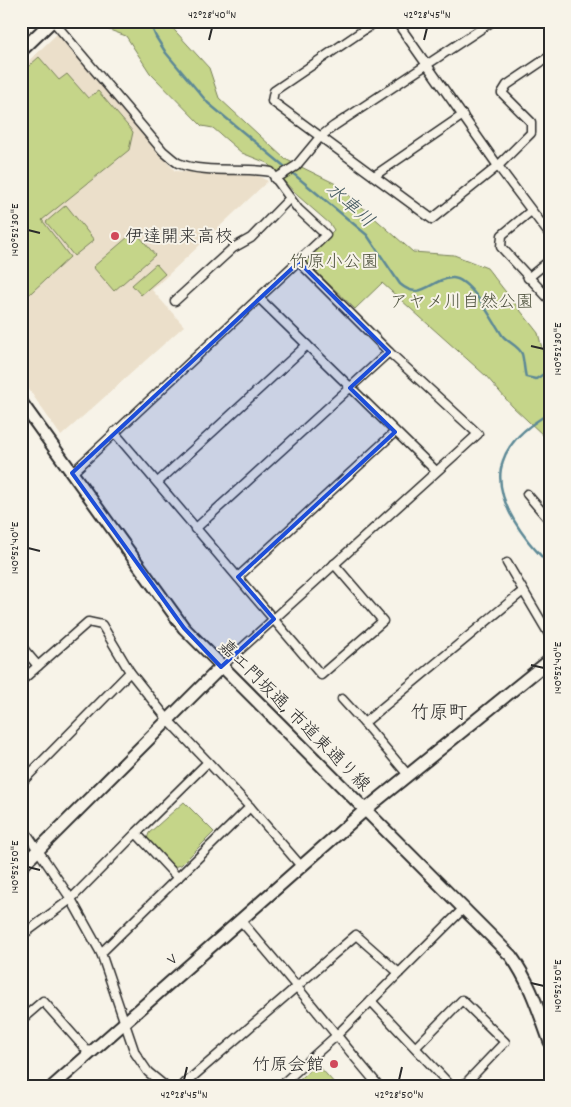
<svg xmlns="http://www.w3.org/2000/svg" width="571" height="1107" viewBox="0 0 571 1107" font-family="Dekko,'Klee One',sans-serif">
<rect width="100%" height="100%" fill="#f7f3e8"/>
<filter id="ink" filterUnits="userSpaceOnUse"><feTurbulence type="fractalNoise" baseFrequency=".02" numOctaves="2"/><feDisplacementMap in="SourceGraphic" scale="10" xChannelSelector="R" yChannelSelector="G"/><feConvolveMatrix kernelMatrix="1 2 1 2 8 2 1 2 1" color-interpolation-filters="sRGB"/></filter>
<g filter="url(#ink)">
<!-- built -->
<path fill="#ebdfca" d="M57,34L175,171L258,176L268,181L152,290L184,326L61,436L21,378V68Z"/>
<!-- green -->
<g fill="#c5d589" stroke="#78805a">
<path d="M85,21H166L209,68L219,98L285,159L336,184L413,252L454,255L487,268L538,333L543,352L550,353V431L544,436L512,406L486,376L382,283L355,309L305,261L334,230L330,224L298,196L267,163L242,153L213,128L202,126L150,73L126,36Z"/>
<path d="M39,57L59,80L67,74L88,98L98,91L133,132L129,150L42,220L70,257L21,302V73Z"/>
<path d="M66,205L94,240L74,256L46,222Z"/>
<path d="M135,231L155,255L114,291L93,267Z"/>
<path d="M156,264L165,274L141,295L132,285Z"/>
<path d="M184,802L214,832L181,865L173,867L147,839L149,833Z"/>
<path d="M317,1064L337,1086H293Z"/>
</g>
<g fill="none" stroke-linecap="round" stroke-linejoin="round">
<!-- stream -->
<g stroke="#5d8996" stroke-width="2.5">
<path d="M149,21L156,37L166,53L208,103L367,235L400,284C422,303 432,277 453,278C471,279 493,321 502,335C507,342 519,346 522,354C524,361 524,370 526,377L536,379L550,370"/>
<path d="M550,413C489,447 487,488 528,541C535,550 543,557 550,567"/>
</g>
<!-- street casing -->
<g stroke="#2b2b2b" stroke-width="11">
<g id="street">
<path d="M53,21L163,151C168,155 173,160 178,163C204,174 243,167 271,172L298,209L326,235L72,473"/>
<path d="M377,21L274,91L272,101L432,219L498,166L531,133V122L502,93L507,85L550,56"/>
<path d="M396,21L498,166L550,235"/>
<path d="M374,176L463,115"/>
<path d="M275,179L296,166L320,137L334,126L493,21"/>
<path d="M531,211L502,235L501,247L550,300"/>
<path d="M528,278L550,260"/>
<path d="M260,299L436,471"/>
<path d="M175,301L233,248L251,238L290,198"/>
<path d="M114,432L321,675L383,621L334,564"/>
<path d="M158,482L307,345"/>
<path d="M527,494L550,521"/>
<path d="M195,529L389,352"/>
<path d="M507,563L550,636"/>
<path d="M238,577L395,432"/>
<path d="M21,646L38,666"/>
<path d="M221,667L478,434L389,352L299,262"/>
<path d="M21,681L88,622L102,625L130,672L169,721L208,762L136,833"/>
<path d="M342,699L364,723"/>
<path d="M208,762L250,807"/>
<path d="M408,775L364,723L523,591"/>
<path d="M21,783L130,672"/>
<path d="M21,825L71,899L101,953L135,1053L148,1072L165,1086"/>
<path d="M240,920C288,974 332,1031 379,1086"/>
<path d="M21,936L71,899L136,833L178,878"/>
<path d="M101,953L250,807L301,866"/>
<path d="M371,1001L451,1086"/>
<path d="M21,1020L43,1001L89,1053"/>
<path d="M416,1047L462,1000L505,1042L463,1086"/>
<path d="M182,1086L356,935L399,973"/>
<path d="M280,1086L336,1036L464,908"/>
</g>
</g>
<!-- secondary casing -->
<g stroke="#2b2b2b" stroke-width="15">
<g id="secondary">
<path d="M21,51L52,21"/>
<path d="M21,402L184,628L511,956C530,982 539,1012 550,1042"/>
<path d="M21,867L221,667"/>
<path d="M53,1086L365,810L550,660"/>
</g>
</g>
<!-- street -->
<use href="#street" stroke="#f7f3e8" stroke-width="8"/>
<!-- secondary -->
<use href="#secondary" stroke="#f7f3e8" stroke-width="11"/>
</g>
</g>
<!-- marked area -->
<path fill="#1d4ed8" fill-opacity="0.2" stroke="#1d4ed8" stroke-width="4" stroke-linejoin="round" d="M299,262L389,352L350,388L395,432L238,577L274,619L221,667L184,628L72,473Z"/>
<!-- ticks -->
<path fill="none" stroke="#2b2b2b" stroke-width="2" d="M209,40L212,28M424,40L427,28M28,230L40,233M531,346L544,349M28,548L40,551M531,665L544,668M28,867L40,870M531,983L544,986M184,1080L187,1067M399,1080L402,1067"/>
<!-- markers -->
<g fill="#d1495b" stroke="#f7f3e8" stroke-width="2">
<circle cx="115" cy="236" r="5"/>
<circle cx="334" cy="1064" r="5"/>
</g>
<g text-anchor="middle" stroke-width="4" stroke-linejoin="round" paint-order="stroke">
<!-- poi labels -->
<g font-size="18" fill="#2b2b2b" stroke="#f7f3e8" text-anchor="start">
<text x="125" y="242">伊達開来高校</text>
<text x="324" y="1070" text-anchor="end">竹原会館</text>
</g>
<!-- park labels -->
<g font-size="18" fill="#525642" stroke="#f7f3e8">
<text x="334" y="267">竹原小公園</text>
<text x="462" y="307">アヤメ川自然公園</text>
</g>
<!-- street labels -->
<g font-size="18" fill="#2b2b2b" stroke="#f7f3e8">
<text transform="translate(295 715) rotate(45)" y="6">嘉エ門坂通, 市道東通り線</text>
<text transform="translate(171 958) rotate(-41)" y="6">ｖ</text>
</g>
<!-- water labels -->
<g font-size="19" font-style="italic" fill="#445a61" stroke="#f7f3e8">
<text transform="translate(351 204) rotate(41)" y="7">水車川</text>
</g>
<!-- neighbourhood labels -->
<g font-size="19" fill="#2b2b2b" stroke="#f7f3e8">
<text x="439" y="718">竹原町</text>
</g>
</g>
<!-- margin -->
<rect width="571" height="1107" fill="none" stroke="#f7f3e8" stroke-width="55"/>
<rect x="28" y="28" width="516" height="1052" fill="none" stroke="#2b2b2b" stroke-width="2"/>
<g font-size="12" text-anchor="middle" fill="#2b2b2b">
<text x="212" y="18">42°28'40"N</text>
<text x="427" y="18">42°28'45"N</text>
<text transform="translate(14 230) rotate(-90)" y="4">140°52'30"E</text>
<text transform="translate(557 349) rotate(-90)" y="4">140°52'30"E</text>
<text transform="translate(14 548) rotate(-90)" y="4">140°52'40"E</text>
<text transform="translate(557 668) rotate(-90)" y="4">140°52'40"E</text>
<text transform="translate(14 867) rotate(-90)" y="4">140°52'50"E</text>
<text transform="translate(557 986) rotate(-90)" y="4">140°52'50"E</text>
<text x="184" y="1098">42°28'45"N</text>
<text x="399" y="1098">42°28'50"N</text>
</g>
</svg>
